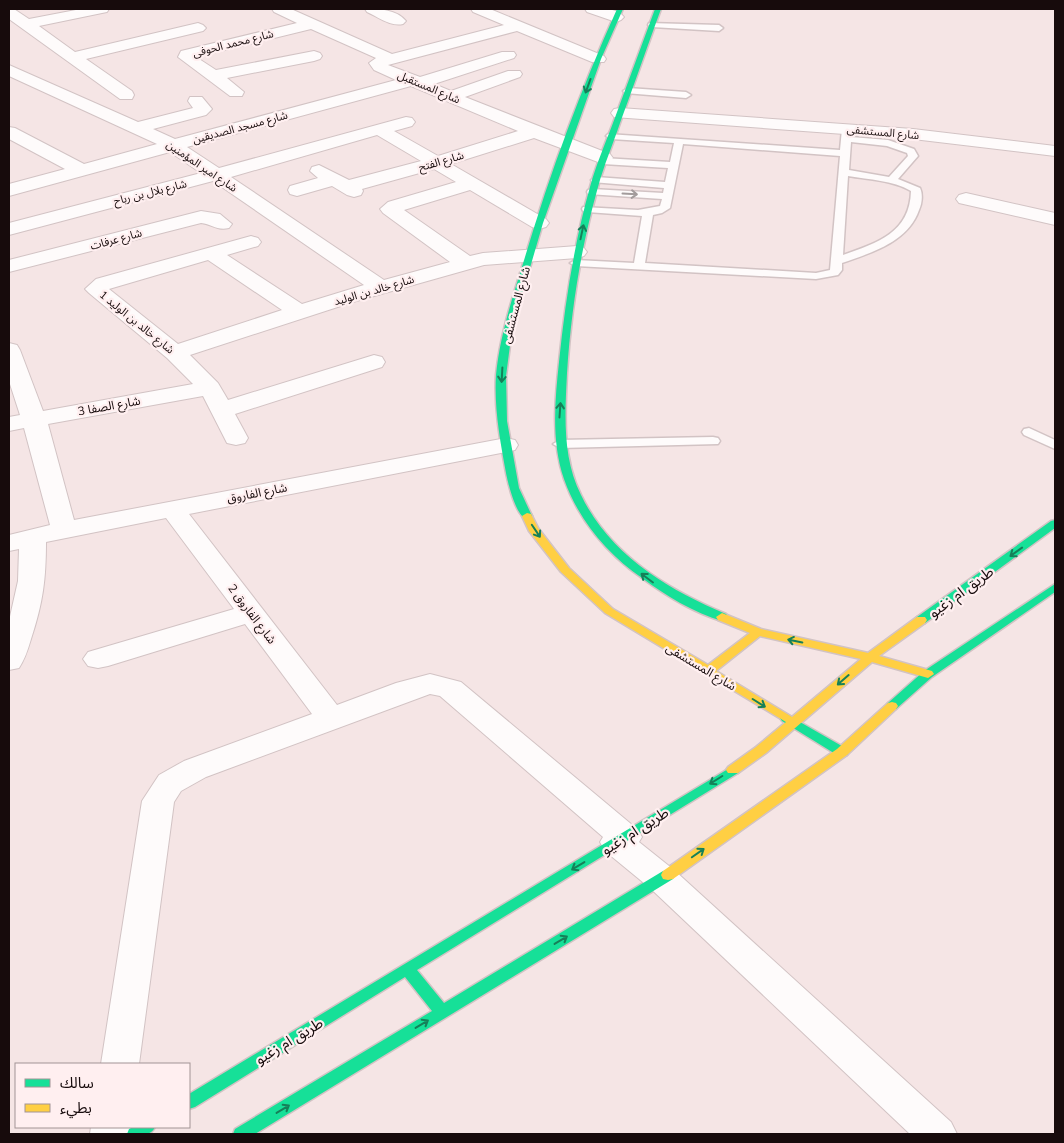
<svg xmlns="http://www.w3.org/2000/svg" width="1064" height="1143" viewBox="0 0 1064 1143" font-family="'Nunito Sans','Noto Sans Arabic',sans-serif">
<rect width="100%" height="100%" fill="#f5e5e5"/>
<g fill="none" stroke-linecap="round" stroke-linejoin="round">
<!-- lane casing -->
<g stroke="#d2c3c4" stroke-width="3">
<g id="lane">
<path d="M649,23L719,25L723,28L719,31L652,27L648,25Z"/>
<path d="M628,88L686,92L691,95L686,98L625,93L623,91Z"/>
<path d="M847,126L852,129L851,137L888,140L914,149L918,156L898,179L920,188C923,194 922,204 919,210C908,242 871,253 842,263V270L838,275L816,279L576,266L570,263L576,260L634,263L642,216L587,212L583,211L582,209L583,207L638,210L660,206L662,199L588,194L587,192L588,190L592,189L663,193L664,188L592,182L591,180L596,177L665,182L668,168L603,164L598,161L603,158L670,162L674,143L611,139L606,136L608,134L840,150L842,129ZM851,142L887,146L907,153L908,156L889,177L849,170ZM683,144L840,156L830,270L816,273L645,263L653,215L662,213L670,208ZM848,176C870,180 892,180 911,191C910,233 877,243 843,255Z"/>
<path d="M1029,428L1055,440V449L1024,435L1022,432L1024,429Z"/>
<path d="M713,437L718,438L720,441L718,444L560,448L553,444L560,440Z"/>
</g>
</g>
<!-- street casing -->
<g stroke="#d2c3c4" stroke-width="2">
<g id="street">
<path d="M9,9H14L29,19L81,9H109L107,12L102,13L39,26L75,52L198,23L203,25L206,28L203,31L86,59L132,91L134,95L132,99H120L9,19Z"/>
<path d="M272,9H291L392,54L504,25L473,12L471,9H490L604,56L606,59L604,62H592L517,31L388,65L420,77L502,52H514L516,55L514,58L434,84L451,91L508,71H520L522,74L520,77L465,97L610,154L613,158L610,162L604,163L598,162L534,138L451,164L546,219L549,223L546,227L539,229L532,227L470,190L404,210L470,256L483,253L577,246L584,248L587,252L584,256L577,258L484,265L353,302L190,355L218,383L228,400L374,355L382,357L385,362L382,367L235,414L248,438L245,443L236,445L227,443L203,396L48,424L74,520L506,438L515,440L518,445L515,450L506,452L189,514L337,705L396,683L430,674L461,682L637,829L642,837L639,842L674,870L951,1122L957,1134H910L650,888L605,851L600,842L603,837L440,696L430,694L206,777L181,791L174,802L139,1064H101L142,801L159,775L184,761L312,714L245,624L108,666L98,668L88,666L83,659L88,652L234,609L166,518L46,542C46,579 43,603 31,639C28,649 25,659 19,668L9,670V621L18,581L19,549L9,551V535L50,525L24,428L9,431V417L20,415L9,381V343L17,345L20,350L43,411L193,384L167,358L89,293L85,289L96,279L251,236L258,238L261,242L258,246L227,255L302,304L364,285L213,181L9,235V223L201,173L170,152L9,196V184L65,169L9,139V127L15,128L84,164L157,144L9,76V65L138,122L193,108L188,101L190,97H202L212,109L206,115L153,129L175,139L396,80L374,70L369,63L376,58L311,29L196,57L216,70L314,51L320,53L322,56L320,59L314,61L227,78L244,92L242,96H230L178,57L181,51L297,23L274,12ZM411,86L518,131L438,156L394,131L412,126L415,122L412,118L406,117L219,168L187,147ZM377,135L421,161L349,180L319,165L312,167L310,171L318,178L290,186L288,190L290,194L297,196L332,186L347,195L354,197L361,195L363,191L362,189L434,169L456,182L388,202L380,209L383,213L450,262L384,280L231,177ZM208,260L282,310L178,344L109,289Z"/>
<path d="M365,9C379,9 396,9 406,21L403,24C391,27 378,17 367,12Z"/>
<path d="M585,9C597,9 616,6 624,17L621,20L616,22L587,12Z"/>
<path d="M620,108L913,129L1055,146V156L913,139L614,117L611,113L614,109Z"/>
<path d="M966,193L1055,213V225L959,203L956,199L959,195Z"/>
<path d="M201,211L220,214L232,224L229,228C217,231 212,224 201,223L9,272V260Z"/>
<path d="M91,1127H131L130,1134H90Z"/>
</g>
</g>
<!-- fast casing -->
<g stroke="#d2c3c4" stroke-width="3">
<g id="fast">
<path d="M617,9H623L601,59L543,223L512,330L506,376L507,421L519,488L532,516L527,519C516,517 508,483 506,473C500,440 494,408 496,375C500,334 513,296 525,257C550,173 581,89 617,9Z"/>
<path d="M655,9H661C647,47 634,85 620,123C613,144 604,165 598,187C581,247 571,310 567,373C565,414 562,457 581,495C610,555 667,589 726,614L728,617L722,621C694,613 665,595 642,578C607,554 578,519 564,479C551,441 555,400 559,362C565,303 574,244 590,187C596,165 605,144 613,123C627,85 641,47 655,9Z"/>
<path d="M1055,520V528L925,623H917L915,620L917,617L1051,521Z"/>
<path d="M1055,584V592L932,677L896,709H888L886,706L888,703L924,671Z"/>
<path d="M786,714L847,749L848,752L847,755H837L782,721L780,718L782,715Z"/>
<path d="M733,766L738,767L740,770L738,773L417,970L444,1003L663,871L668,870L673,871L675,875L673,879L255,1134H233L235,1129L432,1011L405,977L195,1107L189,1109V1094Z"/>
<path d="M133,1127H155C150,1138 137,1134 127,1134L129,1129Z"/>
</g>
</g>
<!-- slow casing -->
<g stroke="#d2c3c4" stroke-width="3">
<g id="slow">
<path d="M527,513L531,514L538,528L569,568L613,609L708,665L750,633L718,620L716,617L722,613L761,629L868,653L917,617H925L927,620L925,623L879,656L932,671L934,674L928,678L872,662L766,753L738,773H728L726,770L728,767L756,747L786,722L605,613L561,572L529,531L522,516ZM760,636L861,659L792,717L716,671Z"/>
<path d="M892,702L896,703L898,706L896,709L847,755L673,879L668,880L663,879L661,875L663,871L837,749L888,703Z"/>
</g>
</g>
<!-- lane -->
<use href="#lane" fill="#fefbfb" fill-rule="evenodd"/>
<!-- street -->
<use href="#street" fill="#fefbfb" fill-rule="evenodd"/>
<!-- fast -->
<use href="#fast" fill="#16e098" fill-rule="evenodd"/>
<!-- slow -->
<use href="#slow" fill="#ffcf43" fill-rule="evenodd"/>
</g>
<!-- one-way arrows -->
<defs><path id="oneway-shaft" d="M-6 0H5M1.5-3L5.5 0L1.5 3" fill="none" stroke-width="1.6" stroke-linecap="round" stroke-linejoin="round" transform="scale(1.25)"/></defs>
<g stroke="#168059">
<use href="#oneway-shaft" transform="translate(588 86) rotate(110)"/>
<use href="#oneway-shaft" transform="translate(582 232) rotate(-78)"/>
<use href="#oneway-shaft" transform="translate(502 375) rotate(93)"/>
<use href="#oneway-shaft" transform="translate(560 410) rotate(-86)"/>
<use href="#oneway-shaft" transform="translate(536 531) rotate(56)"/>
<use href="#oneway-shaft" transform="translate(1016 552) rotate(144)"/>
<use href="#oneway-shaft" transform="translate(647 578) rotate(-143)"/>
<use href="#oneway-shaft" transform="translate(795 641) rotate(-168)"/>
<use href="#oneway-shaft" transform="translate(843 680) rotate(139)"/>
<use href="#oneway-shaft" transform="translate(759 703) rotate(32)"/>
<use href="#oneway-shaft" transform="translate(716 780) rotate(148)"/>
<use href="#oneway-shaft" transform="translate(698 853) rotate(-35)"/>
<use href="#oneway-shaft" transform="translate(578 866) rotate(149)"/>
<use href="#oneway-shaft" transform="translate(561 940) rotate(-31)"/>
<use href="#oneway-shaft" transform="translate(422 1024) rotate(-31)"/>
<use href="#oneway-shaft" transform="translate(283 1109) rotate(-31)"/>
</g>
<use stroke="#a29b9b" href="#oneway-shaft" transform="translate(630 194) rotate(3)"/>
<g text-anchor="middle" stroke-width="4.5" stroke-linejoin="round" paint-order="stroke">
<!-- far-street labels -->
<g font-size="11" fill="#170b0c" stroke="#ffeff0">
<text transform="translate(233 43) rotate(-14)" y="4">شارع محمد الحوفى</text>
<text transform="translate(429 87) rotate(23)" y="4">شارع المستقبل</text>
<text transform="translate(240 127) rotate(-15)" y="4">شارع مسجد الصديقين</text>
<text transform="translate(883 132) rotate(5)" y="4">شارع المستشفى</text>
<text transform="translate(441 161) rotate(-16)" y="4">شارع الفتح</text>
<text transform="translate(202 166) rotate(34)" y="4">شارع امير المؤمنين</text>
<text transform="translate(150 192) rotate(-14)" y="4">شارع بلال بن رباح</text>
<text transform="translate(116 239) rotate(-15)" y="4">شارع عرفات</text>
<text transform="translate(374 290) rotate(-16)" y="4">شارع خالد بن الوليد</text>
<text transform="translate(137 322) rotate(39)" y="4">شارع خالد بن الوليد 1</text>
</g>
<!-- street labels -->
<g font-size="12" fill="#170b0c" stroke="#ffeff0">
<text transform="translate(516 305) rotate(-75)" y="4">شارع المستشفى</text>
<text transform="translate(109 406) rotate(-10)" y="4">شارع الصفا 3</text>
<text transform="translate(257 493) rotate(-11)" y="4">شارع الفاروق</text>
<text transform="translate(252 614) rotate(53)" y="4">شارع الفاروق 2</text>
<text transform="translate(701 667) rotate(31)" y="4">شارع المستشفى</text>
</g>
<!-- near-street labels -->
<g font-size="15" fill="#170b0c" stroke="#ffeff0">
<text transform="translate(961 592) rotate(-36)" y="5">طريق ام زغيو</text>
<text transform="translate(635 831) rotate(-32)" y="5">طريق ام زغيو</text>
<text transform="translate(289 1041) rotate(-31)" y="5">طريق ام زغيو</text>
</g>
</g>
<!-- border -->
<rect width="1064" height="1143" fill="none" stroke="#170b0c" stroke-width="20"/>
<!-- legend -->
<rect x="15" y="1063" width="175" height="65" fill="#ffeff0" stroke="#a29495"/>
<rect x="25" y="1079" width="25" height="8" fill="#16e098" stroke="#a29495"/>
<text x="60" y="1088" font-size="15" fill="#170b0c">سالك</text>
<rect x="25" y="1104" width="25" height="8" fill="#ffcf43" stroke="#a29495"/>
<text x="60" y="1113" font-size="15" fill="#170b0c">بطيء</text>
</svg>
